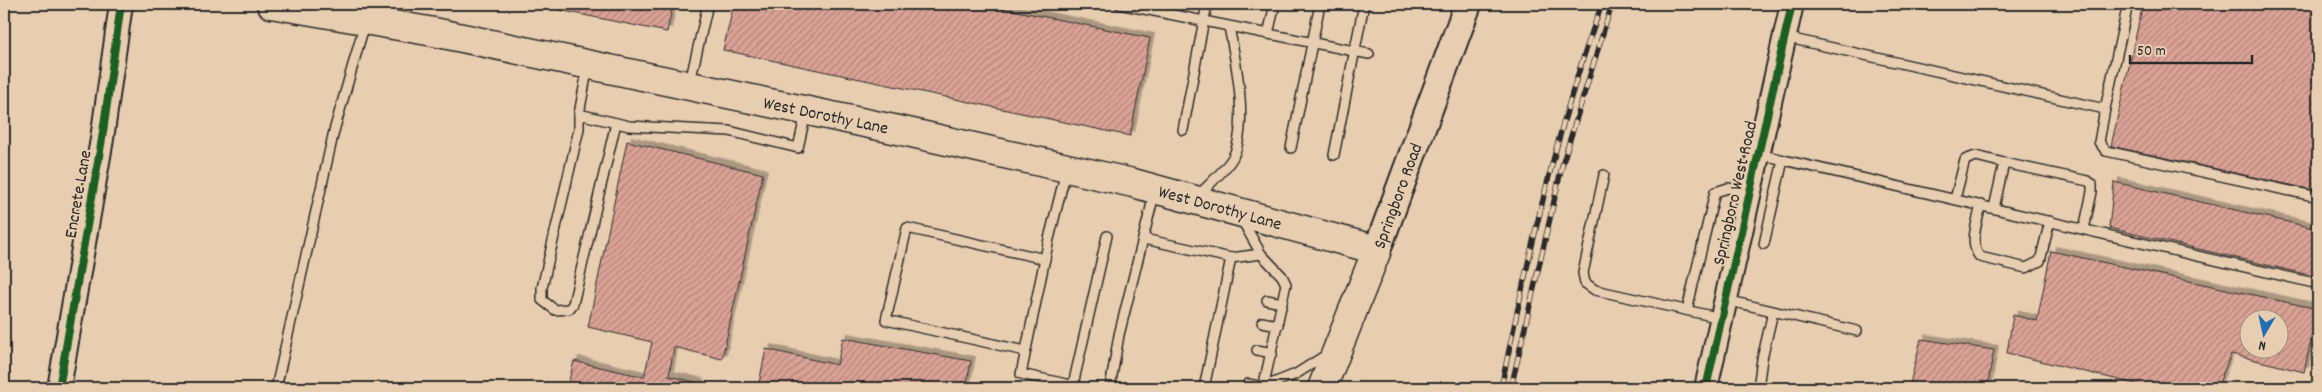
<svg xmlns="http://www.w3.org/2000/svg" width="2322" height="392" viewBox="0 0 2322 392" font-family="Dekko,sans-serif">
<defs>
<pattern id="building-hatch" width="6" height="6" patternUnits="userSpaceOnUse" patternTransform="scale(1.25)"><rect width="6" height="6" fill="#dba296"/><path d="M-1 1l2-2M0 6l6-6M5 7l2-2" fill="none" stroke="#b2847b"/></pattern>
<filter id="shadow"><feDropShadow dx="4.5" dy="-4.5" stdDeviation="0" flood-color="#0004"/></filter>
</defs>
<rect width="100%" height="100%" fill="#e8ceb0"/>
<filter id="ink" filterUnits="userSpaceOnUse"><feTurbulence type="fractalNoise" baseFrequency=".02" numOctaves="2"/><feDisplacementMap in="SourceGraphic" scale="10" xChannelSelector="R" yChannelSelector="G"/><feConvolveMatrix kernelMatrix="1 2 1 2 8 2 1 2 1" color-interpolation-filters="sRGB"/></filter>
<g filter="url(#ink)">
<!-- building -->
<g fill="url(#building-hatch)" stroke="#2b2b2b" fill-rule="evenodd" filter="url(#shadow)">
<path d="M560,4H673L667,32L559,10Z"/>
<path d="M734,4H982L1150,38L1130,136L723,50Z"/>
<path d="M2143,4H2318V191L2111,146Z"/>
<path d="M627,141L763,174L722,359L674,347L669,376L699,383V388H567L574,361L644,377L652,342L588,327Z"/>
<path d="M2114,182L2318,229V277L2109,228Z"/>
<path d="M2051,251L2318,309L2304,372L2231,354L2217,388H2152L2007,353L2013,315L2037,321ZM2250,320H2280V350H2250Z"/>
<path d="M843,338L971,361L966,388H758L766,349L837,365Z"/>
<path d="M1921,339L1994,350L1987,388H1909Z"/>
</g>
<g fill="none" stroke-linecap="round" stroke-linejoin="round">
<!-- service casing -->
<g stroke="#2b2b2b" stroke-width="12">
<g id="service">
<path d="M1119,4L1369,54"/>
<path d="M1268,34L1275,4"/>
<path d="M1784,37L2105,109L2099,142L2106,151L2318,197"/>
<path d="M588,66L579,114L629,126L729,131L798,148L806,113"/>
<path d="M690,82L708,4"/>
<path d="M2105,109L2128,4"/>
<path d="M579,114V129L542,288V300L555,310L569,309L573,304L616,123"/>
<path d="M1183,130L1207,4"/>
<path d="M1291,148L1320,4"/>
<path d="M1758,154L2318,284"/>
<path d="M1334,155L1364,4"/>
<path d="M1066,171L1049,239L1021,374L1075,386L1074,388"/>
<path d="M1604,175L1583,273L1585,283L1595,290L1721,318"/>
<path d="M1197,197C1207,186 1226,170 1233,157C1249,124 1236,62 1229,27"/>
<path d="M1955,199L1965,160L1976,156L2004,163"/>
<path d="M1981,205C1978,220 1968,244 1980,257L2026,268L2040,261L2050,221"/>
<path d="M1994,208L2004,163L2088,181L2092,184V192L2084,229"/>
<path d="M1241,218L1261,254L1282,276L1286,284L1263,388"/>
<path d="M1144,239L1231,258"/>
<path d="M1764,244L1783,160"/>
<path d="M1267,300L1282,303"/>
<path d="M1726,300L1857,331"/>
<path d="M1687,310L1715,192L1728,188L1750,192"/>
<path d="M1262,322L1278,325"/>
<path d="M1257,350L1272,353"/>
<path d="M1025,351L886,320L907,228L1045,259"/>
<path d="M1248,384L1263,387L1296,374L1326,355"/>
<path d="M1073,385L1107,236"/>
<path d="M276,388L334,131L365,23"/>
<path d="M1110,388L1119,335L1155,191"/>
<path d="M1204,388L1231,258L1261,254"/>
<path d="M1758,388L1762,359L1773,312"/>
</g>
</g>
<!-- tertiary casing -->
<g stroke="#2b2b2b" stroke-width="26">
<g id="tertiary">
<path d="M59,388L102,139L121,4"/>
<path d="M1706,388L1792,4"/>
</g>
</g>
<!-- secondary casing -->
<g stroke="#2b2b2b" stroke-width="30">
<g id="secondary">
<path id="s1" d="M1377,250L1468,4"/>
</g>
</g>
<!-- primary casing -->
<g stroke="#2b2b2b" stroke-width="31">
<g id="primary">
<path id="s2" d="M271,4L434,32L903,131L1133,183L1377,250L1322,388"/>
</g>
</g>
<!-- service -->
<use href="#service" stroke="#e8ceb0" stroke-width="9"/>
<!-- tertiary -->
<use href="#tertiary" stroke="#e8ceb0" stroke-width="22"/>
<!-- secondary -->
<use href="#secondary" stroke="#e8ceb0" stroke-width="26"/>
<!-- primary -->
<use href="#primary" stroke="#e8ceb0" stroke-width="28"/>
<!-- rail casing -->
<g stroke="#2b2b2b" stroke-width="5.5">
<g id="rail">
<path d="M1501,388C1528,259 1556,128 1602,4"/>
<path d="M1511,388L1563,162L1612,4"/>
</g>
</g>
<!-- rail -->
<use href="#rail" stroke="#e8ceb0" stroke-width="4" stroke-dasharray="11" stroke-linecap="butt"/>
<!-- cycleway casing -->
<g stroke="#e8ceb0" stroke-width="11">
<g id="cycleway">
<path d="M59,388L102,139L121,4"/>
<path d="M1706,388L1792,4"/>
</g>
</g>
<!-- cycleway -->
<use href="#cycleway" stroke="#1b5e20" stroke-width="8"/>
</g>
</g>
<g text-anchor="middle" stroke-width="4" stroke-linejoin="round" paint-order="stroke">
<!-- street labels -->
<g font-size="18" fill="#2b2b2b" stroke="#e8ceb0">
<text dy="6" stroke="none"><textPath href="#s2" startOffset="566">West Dorothy Lane</textPath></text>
<text transform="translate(1734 193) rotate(-77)" y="6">Springboro West Road</text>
<text transform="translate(77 194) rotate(-80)" y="6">Encrete Lane</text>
<text dy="6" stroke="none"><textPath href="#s1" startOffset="58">Springboro Road</textPath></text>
<text dy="6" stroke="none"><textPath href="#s2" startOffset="971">West Dorothy Lane</textPath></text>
</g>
</g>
<!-- margin -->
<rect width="2322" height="392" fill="none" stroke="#e8ceb0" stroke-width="20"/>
<rect x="10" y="10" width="2302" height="372" fill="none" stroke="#2b2b2b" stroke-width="2" filter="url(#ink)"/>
<!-- north arrow -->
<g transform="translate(2264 334) rotate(189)"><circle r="24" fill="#e8ceb0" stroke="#9c8d7b"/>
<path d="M0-4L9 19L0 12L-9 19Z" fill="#1f6fb2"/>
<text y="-8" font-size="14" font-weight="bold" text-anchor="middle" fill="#2b2b2b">N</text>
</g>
<!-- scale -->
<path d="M2130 55v8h122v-8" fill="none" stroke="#2b2b2b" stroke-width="2.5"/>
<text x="2137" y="55" font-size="15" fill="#2b2b2b" stroke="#e8ceb0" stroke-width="4" paint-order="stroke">50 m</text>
</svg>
